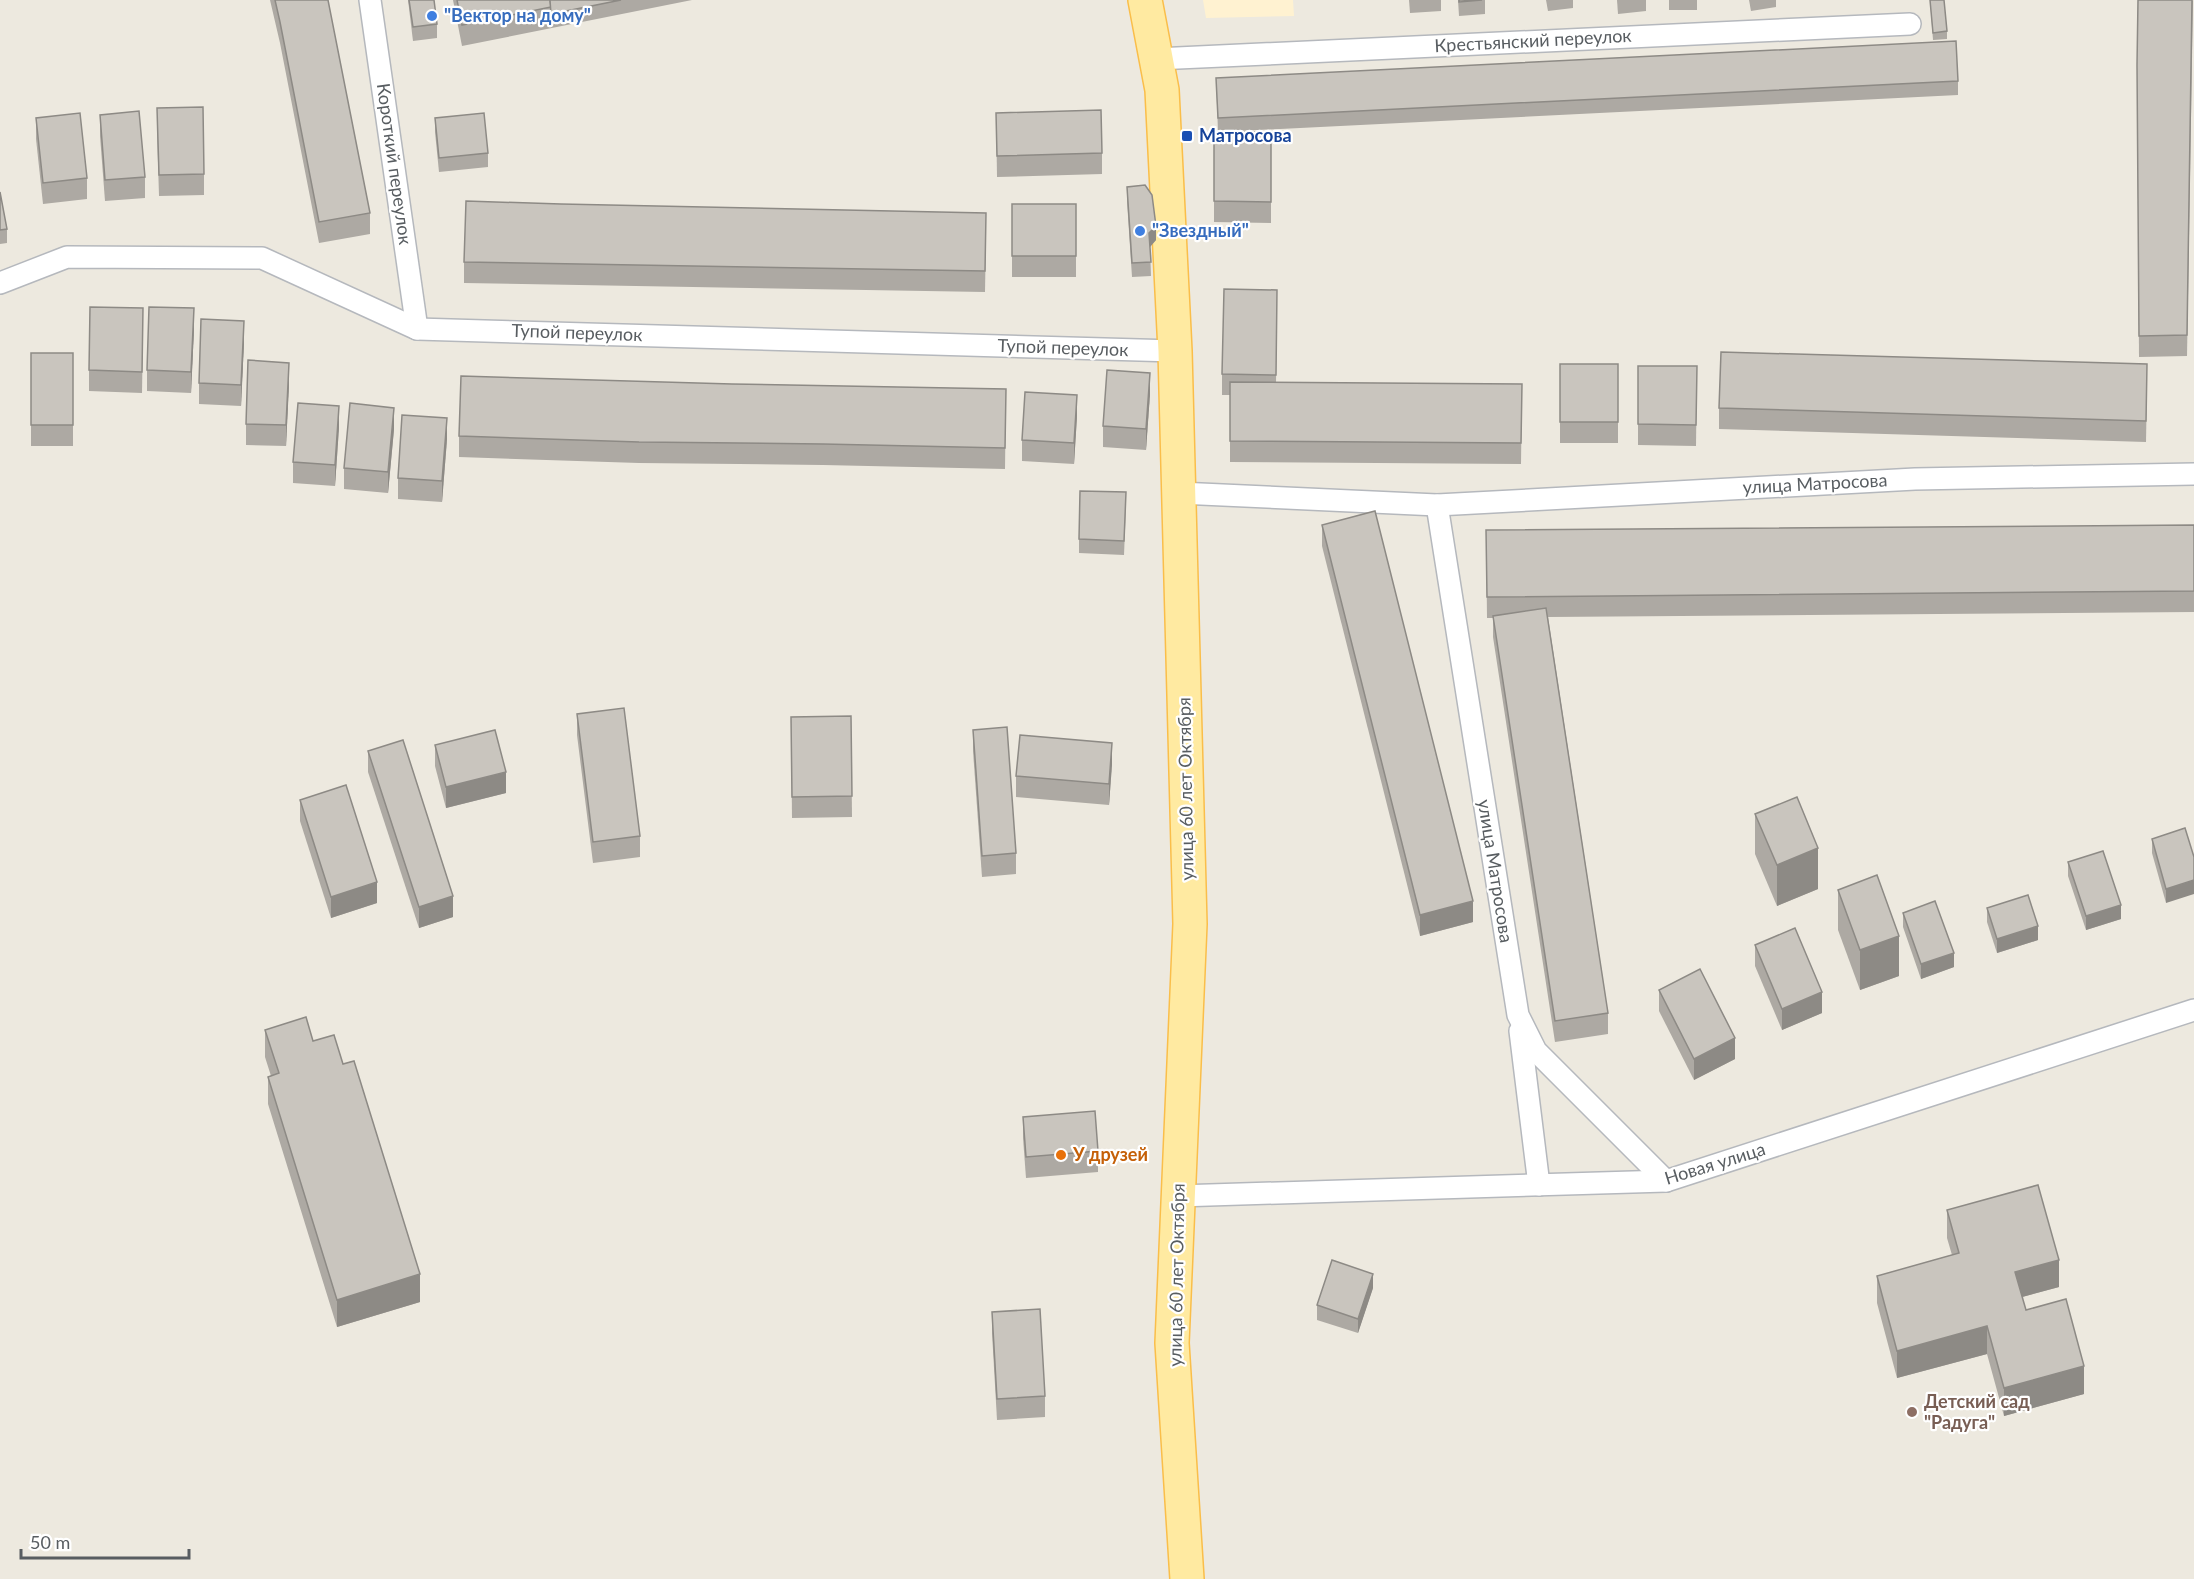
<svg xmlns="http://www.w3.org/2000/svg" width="2194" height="1579" viewBox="0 0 2194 1579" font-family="Lato,sans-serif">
<rect width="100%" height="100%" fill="#ede9df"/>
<!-- commercial -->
<path fill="#fff2d1" d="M1203,0H1293L1294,16L1206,18Z"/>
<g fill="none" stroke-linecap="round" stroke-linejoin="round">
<!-- minor casing -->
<g stroke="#b5b8bd" stroke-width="24">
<g id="minor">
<path d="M370,0L417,329"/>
<path d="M1156,59L1910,24"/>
<path d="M0,283L67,257L262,258L417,329L1175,351"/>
<path d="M1179,493L1437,505L1915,479L2194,474"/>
<path d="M1437,505L1518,1015L1536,1051L1666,1181"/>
<path d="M1520,1031L1539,1185"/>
<path d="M1178,1196L1666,1181L2194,1010"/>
</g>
</g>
<!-- primary casing -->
<g stroke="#fabe4a" stroke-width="36">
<path id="primary" d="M1145,0L1162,90L1175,351L1190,924L1172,1343L1187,1579"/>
</g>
<!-- minor -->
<use href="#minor" stroke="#fff" stroke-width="21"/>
<!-- primary -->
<use href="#primary" stroke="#ffeaa1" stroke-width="33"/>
</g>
<!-- wall -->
<g fill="#ada9a3">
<path d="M270,0H328L370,213V234L319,243L280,43Z"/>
<path d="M408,0H434L437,24V38L413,41Z"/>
<path d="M453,0H692L462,46Z"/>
<path d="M1409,0H1441V11L1410,13Z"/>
<path d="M1458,0H1485V14L1459,16Z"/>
<path d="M1546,0H1573V8L1548,11Z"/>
<path d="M1617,0H1646V11L1618,14Z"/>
<rect x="1669" y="0" width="28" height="10"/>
<path d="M1749,0H1776V7L1751,11Z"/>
<path d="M1930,0L1947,31V39L1933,40Z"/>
<path d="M2193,0L2187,356L2139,357L2137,65Z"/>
<path d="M1216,78L1958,81V95L1219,132H1271V223L1214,222V132H1218Z"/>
<path d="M996,113L1102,153V174L997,177Z"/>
<path d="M100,115L145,177V198L105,201L100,136Z"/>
<path d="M36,118L87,178V199L43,204L36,139Z"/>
<path d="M435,118L488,153V167L439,172L435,132Z"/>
<path d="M157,129L204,174V195L159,196Z"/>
<path d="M1127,187L1156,240L1150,247L1151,276L1132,277L1127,201Z"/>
<path d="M0,192L7,229V243L0,244Z"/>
<rect x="1012" y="204" width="64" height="73"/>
<path d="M986,234L985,292L464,283V262Z"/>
<path d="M1277,290L1276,383L1522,384L1521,464L1230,462V395H1222V374Z"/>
<path d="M143,329L142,393L89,391V370Z"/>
<path d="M194,329L191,393L147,391V370Z"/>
<path d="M244,342L241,406L199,404V383Z"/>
<rect x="31" y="353" width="42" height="93"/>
<rect x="1560" y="364" width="58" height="79"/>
<path d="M1638,366H1697L1696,446L1638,445Z"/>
<path d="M289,384L286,446L246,445V424Z"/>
<path d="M732,384L1006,389L1005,469L823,465L639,463L459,457V436Z"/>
<path d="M2147,385L2146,442L1719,429V408Z"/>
<path d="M1150,394L1146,450L1103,447V426Z"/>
<path d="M1077,416L1074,464L1022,461V440Z"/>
<path d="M339,427L335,486L293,483V462Z"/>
<path d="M394,429L388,493L344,489V468Z"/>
<path d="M447,439L442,502L398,499V478Z"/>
<path d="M1126,506L1124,555L1079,553V539Z"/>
<path d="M1322,525L1473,922L1420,936L1322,546Z"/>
<path d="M2194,525V612L1548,617L1608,1013V1034L1555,1042L1493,637V618H1487L1486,530Z"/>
<path d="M577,714L640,836V857L593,863L577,735Z"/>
<path d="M851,716L852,817L792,818L791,717Z"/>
<path d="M973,730L1016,853V874L982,877L973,751Z"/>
<path d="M435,745L506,793L446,808L435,766Z"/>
<path d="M368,751L453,917L419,928L368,772Z"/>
<path d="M1112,764L1109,805L1016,797V776Z"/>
<path d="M300,800L377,903L331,918L300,821Z"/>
<path d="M1755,814L1818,889L1777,906L1755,854Z"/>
<path d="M2185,828L2166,903L2152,853V839Z"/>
<path d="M2068,862L2121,919L2086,930L2068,876Z"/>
<path d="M1838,890L1899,976L1860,990L1838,930Z"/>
<path d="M1987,908L2038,940L1997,953L1987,922Z"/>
<path d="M1903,913L1954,967L1921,979L1903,927Z"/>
<path d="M1755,945L1822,1013L1782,1030L1755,966Z"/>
<path d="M1659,990L1735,1059L1694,1080L1659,1011Z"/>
<path d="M265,1030L313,1041L420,1302L337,1327L268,1104V1077L271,1076L265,1057Z"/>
<path d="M1023,1117L1098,1151V1172L1026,1178L1023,1138Z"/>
<path d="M1947,1210L2059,1287L2022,1297L2026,1310L2084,1394L2004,1416L1987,1354L1897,1378L1877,1303V1276L1952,1255L1947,1238Z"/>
<path d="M1373,1288L1358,1333L1317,1320V1305Z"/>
<path d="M992,1312L1045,1396V1417L997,1420L992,1333Z"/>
</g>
<!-- shaded-wall -->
<g fill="#8d8a85">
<path d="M1156,226V240L1149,248V233Z"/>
<path d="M194,308V329L191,393V372Z"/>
<path d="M244,321V342L241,406V385Z"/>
<path d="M289,363V384L286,446V425Z"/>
<path d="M1150,373V394L1146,450V429Z"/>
<path d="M1077,395V416L1074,464V443Z"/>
<path d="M339,406V427L335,486V465Z"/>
<path d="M394,408V429L388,493V472Z"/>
<path d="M447,418V439L442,502V481Z"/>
<path d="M1112,743V764L1109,805V784Z"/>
<path d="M506,772V793L446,808V787Z"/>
<path d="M1818,848V889L1777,906V865Z"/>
<path d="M2194,880V894L2166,903V889Z"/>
<path d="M377,882V903L331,918V897Z"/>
<path d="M453,896V917L419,928V907Z"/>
<path d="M1473,901V922L1420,936V915Z"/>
<path d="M2121,905V919L2086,930V916Z"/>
<path d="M2038,926V940L1997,953V939Z"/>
<path d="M1899,936V976L1860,990V950Z"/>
<path d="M1954,953V967L1921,979V964Z"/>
<path d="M1822,992V1013L1782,1030V1009Z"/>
<path d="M1735,1038V1059L1694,1080V1059Z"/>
<path d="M2059,1260V1287L2015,1299V1272Z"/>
<path d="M420,1274V1302L337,1327V1300Z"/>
<path d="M1373,1274V1288L1358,1333V1319Z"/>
<path d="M1987,1326V1354L1897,1378V1351Z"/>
<path d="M2084,1366V1394L2004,1416V1388Z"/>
</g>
<!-- building -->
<g fill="#c9c5be" stroke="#8d8a85" stroke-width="1.5">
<path d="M275,0H328L370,213L319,222L280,22Z"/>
<path d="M409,0H434L437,24L413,27Z"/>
<path d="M457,0H550L551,7L462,25Z"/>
<path d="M550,0H621L551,14Z"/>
<path d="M1459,0H1482L1459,2Z"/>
<path d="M1930,0H1944L1947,31L1933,33Z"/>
<path d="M2138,0H2192L2187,335L2139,336L2137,65Z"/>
<path d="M1956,41L1958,81L1218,118L1216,78Z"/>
<path d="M203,107L204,174L159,175L157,108Z"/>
<path d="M1101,110L1102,153L997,156L996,113Z"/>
<path d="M139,111L145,177L105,180L100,115Z"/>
<path d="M80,113L87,178L43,183L36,118Z"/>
<path d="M484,113L488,153L439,158L435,118Z"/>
<path d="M1214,132H1271V202L1214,201Z"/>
<path d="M1145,185L1152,195L1156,226L1149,233L1151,262L1132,263L1127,187Z"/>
<path d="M0,192L7,229L0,230Z"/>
<path d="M466,201L561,204L986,213L985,271L464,262Z"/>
<rect x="1012" y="204" width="64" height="52"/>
<path d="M1224,289L1277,290L1276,375L1222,374Z"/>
<path d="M90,307L143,308L142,372L89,370Z"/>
<path d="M149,307L194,308L191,372L147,370Z"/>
<path d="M201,319L244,321L241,385L199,383Z"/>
<path d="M1721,352L2147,364L2146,421L1719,408Z"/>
<rect x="31" y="353" width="42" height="72"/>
<path d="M248,360L289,363L286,425L246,424Z"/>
<rect x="1560" y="364" width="58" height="58"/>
<path d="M1638,366H1697L1696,425L1638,424Z"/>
<path d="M1107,370L1150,373L1146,429L1103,426Z"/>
<path d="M461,376L732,384L1006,389L1005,448L823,444L639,442L459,436Z"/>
<path d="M1230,382L1522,384L1521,443L1230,441Z"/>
<path d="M1025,392L1077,395L1074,443L1022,440Z"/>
<path d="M298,403L339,406L335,465L293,462Z"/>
<path d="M350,403L394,408L388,472L344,468Z"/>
<path d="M402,415L447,418L442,481L398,478Z"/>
<path d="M1080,491L1126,492L1124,541L1079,539Z"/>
<path d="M1375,511L1473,901L1420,915L1322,525Z"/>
<path d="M2194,525V591L1487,597L1486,530Z"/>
<path d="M1546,608L1608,1013L1555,1021L1493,616Z"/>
<path d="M624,708L640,836L593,842L577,714Z"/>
<path d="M851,716L852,796L792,797L791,717Z"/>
<path d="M1007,727L1016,853L982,856L973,730Z"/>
<path d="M495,730L506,772L446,787L435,745Z"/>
<path d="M1020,735L1112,743L1109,784L1016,776Z"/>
<path d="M403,740L453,896L419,907L368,751Z"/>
<path d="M346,785L377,882L331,897L300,800Z"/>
<path d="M1797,797L1818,848L1777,865L1755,814Z"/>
<path d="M2185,828L2194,857V880L2166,889L2152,839Z"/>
<path d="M2103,851L2121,905L2086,916L2068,862Z"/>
<path d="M1877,875L1899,936L1860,950L1838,890Z"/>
<path d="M2028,895L2038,926L1997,939L1987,908Z"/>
<path d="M1935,901L1954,953L1921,964L1903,913Z"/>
<path d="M1795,928L1822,992L1782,1009L1755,945Z"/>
<path d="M1700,969L1735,1038L1694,1059L1659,990Z"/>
<path d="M306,1017L313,1041L334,1035L343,1064L354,1061L420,1274L337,1300L268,1077L279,1073L265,1030Z"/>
<path d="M1095,1111L1098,1151L1026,1157L1023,1117Z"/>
<path d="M2038,1185L2059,1260L2015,1272L2026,1310L2066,1299L2084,1366L2004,1388L1987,1326L1897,1351L1877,1276L1959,1253L1947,1210Z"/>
<path d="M1332,1260L1373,1274L1358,1319L1317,1305Z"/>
<path d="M1040,1309L1045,1396L997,1399L992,1312Z"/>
</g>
<!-- markers -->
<g fill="#3f7fe0" stroke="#fff" stroke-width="2">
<circle cx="432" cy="16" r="6"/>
<circle cx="1140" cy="231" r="6"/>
</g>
<rect fill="#1a4fb4" stroke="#fff" stroke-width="2" x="1181" y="130" width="12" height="12" rx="3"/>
<circle fill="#e8710a" stroke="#fff" stroke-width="2" cx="1061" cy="1155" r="6"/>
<circle fill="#8d6e63" stroke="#fff" stroke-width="2" cx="1912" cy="1412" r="6"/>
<g text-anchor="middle" stroke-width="4.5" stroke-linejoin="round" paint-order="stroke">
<!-- shop labels -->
<g font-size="18" font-weight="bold" fill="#366cbe" stroke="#fff" text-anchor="start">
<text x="444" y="22">"Вектор на дому"</text>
<text x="1152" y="237">"Звездный"</text>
</g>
<!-- street labels -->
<g font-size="18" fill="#585d61" stroke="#fff">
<text transform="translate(1533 41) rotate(-3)" y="6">Крестьянский переулок</text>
<text transform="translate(394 164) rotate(82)" y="6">Короткий переулок</text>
<text transform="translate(577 333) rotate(2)" y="6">Тупой переулок</text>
<text transform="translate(1063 348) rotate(2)" y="6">Тупой переулок</text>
<text transform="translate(1815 484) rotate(-3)" y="6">улица Матросова</text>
<text transform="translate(1186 789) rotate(-91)" y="6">улица 60 лет Октября</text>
<text transform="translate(1495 871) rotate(81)" y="6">улица Матросова</text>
<text transform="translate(1715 1164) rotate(-17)" y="6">Новая улица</text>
<text transform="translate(1177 1275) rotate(-89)" y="6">улица 60 лет Октября</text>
</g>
<!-- transit labels -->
<g font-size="18" font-weight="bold" fill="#164399" stroke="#fff" text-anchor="start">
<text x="1199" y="142">Матросова</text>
</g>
<!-- food labels -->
<g font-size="18" font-weight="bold" fill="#c56008" stroke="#fff" text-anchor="start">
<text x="1073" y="1161">У друзей</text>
</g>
<!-- education labels -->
<g font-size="18" font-weight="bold" fill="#785e54" stroke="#fff" text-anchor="start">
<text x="1924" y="1408">Детский сад<tspan x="1924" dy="21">"Радуга"</tspan></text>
</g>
</g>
<!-- scale -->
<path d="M21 1549v9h168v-9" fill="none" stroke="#585d61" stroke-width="3"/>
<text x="30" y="1549" font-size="18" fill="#585d61" stroke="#ffffff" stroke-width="4.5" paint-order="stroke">50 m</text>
</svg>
